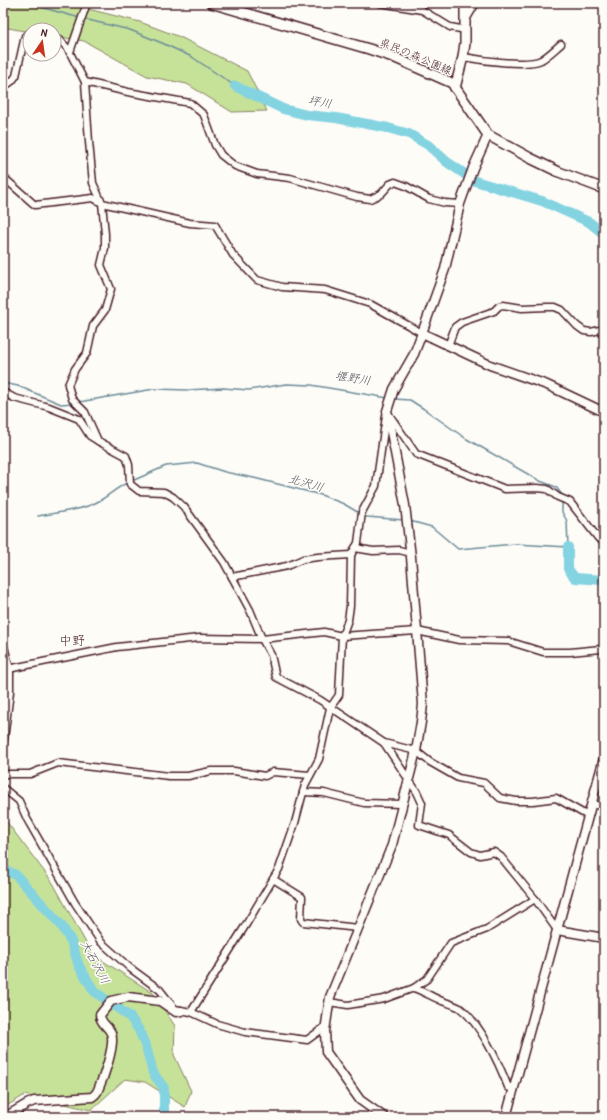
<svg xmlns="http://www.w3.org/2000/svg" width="607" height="1120" viewBox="0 0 607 1120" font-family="'Patrick Hand','Klee One',sans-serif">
<rect width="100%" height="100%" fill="#fdfcf7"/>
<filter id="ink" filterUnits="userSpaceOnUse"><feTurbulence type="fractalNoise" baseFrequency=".025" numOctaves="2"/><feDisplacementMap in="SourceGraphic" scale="8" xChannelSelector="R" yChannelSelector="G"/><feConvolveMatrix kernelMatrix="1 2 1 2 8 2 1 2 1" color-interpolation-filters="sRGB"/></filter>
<g filter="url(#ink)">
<!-- green -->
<g fill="#c6e299" stroke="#888062">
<path d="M3,3H57L76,6L140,22L180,37L247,71L267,111L232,112L187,84L147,76L84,41L54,36V30H30V32L3,27Z"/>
<path d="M3,817L53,883L92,954L153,993L175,1026L174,1055L191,1091L185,1107L145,1082L125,1079L91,1110L25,1095L3,1108Z"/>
</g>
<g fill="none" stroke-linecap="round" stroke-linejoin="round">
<!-- stream -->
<g stroke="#6d8b98" stroke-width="1.5">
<path d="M26,3L80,18"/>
<path d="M84,19L130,30L162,43L192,57L235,86"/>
<path d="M3,383L18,386L61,404L73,403"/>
<path d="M394,399L410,400L424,409L465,438L540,481L556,487L563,496"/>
<path d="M79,402L154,389L187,390L223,388L249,390L286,384L311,385L388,398"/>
<path d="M132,481L166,466L197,463L225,472L254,478L321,495L344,504L359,513"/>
<path d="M38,516C56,513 84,510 99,501C110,495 117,487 129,482"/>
<path d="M364,516L367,517L404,520"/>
<path d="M410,521L432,527L458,549L516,544L568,547L567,521L562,512V502"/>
</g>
<!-- river -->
<g stroke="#84d3e1" stroke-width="10">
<path d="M235,86L283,109L307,115L336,118L388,128L409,134L428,145L447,162L475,181L542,201L589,222L604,234"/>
<path d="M568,547V569L575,578L604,580"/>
<path d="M3,869L16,875L61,925L71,941L79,966L94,991L130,1017L139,1030L147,1050L153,1073L164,1088V1110L166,1117"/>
</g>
<!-- minor casing -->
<g stroke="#4a1f2b" stroke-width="9">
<g id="minor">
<path d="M380,3L422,10L450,27L466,30"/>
<path d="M466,20L476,3"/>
<path d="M54,38L60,40L68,49L85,82L89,142L93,183L102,203L105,234V248L101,265L111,289L105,310L93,326L87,353L75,369L68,385L72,399L85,412L98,441L126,456L129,465L130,484L139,491L164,492L173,497L184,507L224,562L250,610L262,639L271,655L276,677L320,700L384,743L417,792L422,803L419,825L449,835L471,852L480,855L494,852L501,857L535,899L557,930"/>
<path d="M70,52L87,3"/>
<path d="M463,57C480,60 527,67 541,60C548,56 555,49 561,44"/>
<path d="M3,81H12L16,76L25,36L30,33"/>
<path d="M85,82L128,92L190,103L204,115L215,145L221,155L235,166L257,174L290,178L357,197L370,199L381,194L390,184L395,182L406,186L429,199L445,203L460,204"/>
<path d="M3,88L12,81"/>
<path d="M3,177L35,205L93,198L102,203L190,223L215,225L233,255L257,280L282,287L325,290L370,304L422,333"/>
<path d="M448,346L455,327L462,322L494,311L499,306L503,305L522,308L547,307H555L562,310L577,326L584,331L591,332L604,329"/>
<path d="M3,392L14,398L49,407L79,419L90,436L98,441"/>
<path d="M388,413L416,454L505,489L537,488L547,489L558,497L570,502L598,538L604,542"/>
<path d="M355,548L373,551L399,550L411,553"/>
<path d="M232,577L287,566L303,559L318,557L351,555"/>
<path d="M3,643L10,669V692L3,747"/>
<path d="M3,670L117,647L199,638L262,639L324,632L342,636L417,631L459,640L508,641L543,652H570L601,649L604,650"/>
<path d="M384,743L416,751L430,762L458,778L484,783L500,798L516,801H533L556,798L588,816"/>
<path d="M3,774H30L58,763L169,776H188L211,771H234L265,776L273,772L310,775"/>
<path d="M3,788L19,801L27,819L75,903L101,942L130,968L160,990L175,1009L191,1012L217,1024L245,1032L307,1040L325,1027"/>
<path d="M303,792L324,793L364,803L402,804"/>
<path d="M592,804L604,807"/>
<path d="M273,879L302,897L301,919L303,922L358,928"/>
<path d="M414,988C424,992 433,997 442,1001C448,1003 455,1005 460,1008C480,1023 499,1063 508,1087L514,1090"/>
<path d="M329,1002L348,1005L384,999L414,988L427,979L451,943L487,929L535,899"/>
<path d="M191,1012L247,923L279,869L295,823L305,785L319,759L330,708L339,695L342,636L348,620L350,606L351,555L358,543L362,512L376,486L386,416"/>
</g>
</g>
<!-- tertiary casing -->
<g stroke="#4a1f2b" stroke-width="11">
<g id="tertiary">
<path d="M422,333L490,365L547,385L604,412"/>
<path d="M557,930L604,938"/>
<path d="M5,1117L27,1104L34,1101L92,1097C95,1095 97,1093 98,1090C103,1079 116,1044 111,1033C108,1026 100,1023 100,1015L111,1001L128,997L160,1001L176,1012L181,1011"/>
<path d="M384,1117L360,1100L326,1052L325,1031L330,997L392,845L416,751L421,722L423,704L411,557L405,505L387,411L394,389L414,354L422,333L445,269L460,204L473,168L488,135"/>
<path d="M506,1117L604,758"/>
</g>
</g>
<!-- secondary casing -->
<g stroke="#4a1f2b" stroke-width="12">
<g id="secondary">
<path d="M211,3L369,49L393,57L452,83L488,135L530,158L559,172L604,189"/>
<path d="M455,88L463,57L465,43V3"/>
</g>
</g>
<!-- minor -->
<use href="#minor" stroke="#fdfcf7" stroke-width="6"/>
<!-- tertiary -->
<use href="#tertiary" stroke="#fdfcf7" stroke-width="8"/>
<!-- secondary -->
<use href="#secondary" stroke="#fdfcf7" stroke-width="9"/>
</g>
</g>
<g text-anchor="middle" stroke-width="3" stroke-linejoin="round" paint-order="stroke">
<!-- street labels -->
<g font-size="11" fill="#4a1f2b" stroke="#fdfcf7">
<text transform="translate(416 56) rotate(23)" y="4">県民の森公園線</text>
</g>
<!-- water labels -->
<g font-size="12" font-style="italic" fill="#5b5562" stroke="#fdfcf7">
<text transform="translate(320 102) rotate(10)" y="4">坪川</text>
<text transform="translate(353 378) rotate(9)" y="4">堰野川</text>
<text transform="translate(306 483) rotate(16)" y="4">北沢川</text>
<text transform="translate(95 962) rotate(62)" y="4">大石沢川</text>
</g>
<!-- quarter labels -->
<g font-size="13" fill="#4a1f2b" stroke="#fdfcf7">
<text x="72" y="645">中野</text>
</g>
</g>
<!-- margin -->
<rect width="607" height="1120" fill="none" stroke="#fdfcf7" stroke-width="16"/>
<rect x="8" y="8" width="591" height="1104" fill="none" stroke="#4a1f2b" stroke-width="1.5" filter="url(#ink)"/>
<!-- north arrow -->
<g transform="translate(42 42) rotate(13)"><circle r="19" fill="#fdfcf7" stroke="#b5a4a5"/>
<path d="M0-3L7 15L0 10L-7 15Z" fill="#c8321e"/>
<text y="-6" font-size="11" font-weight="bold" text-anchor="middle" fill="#4a1f2b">N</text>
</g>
</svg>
